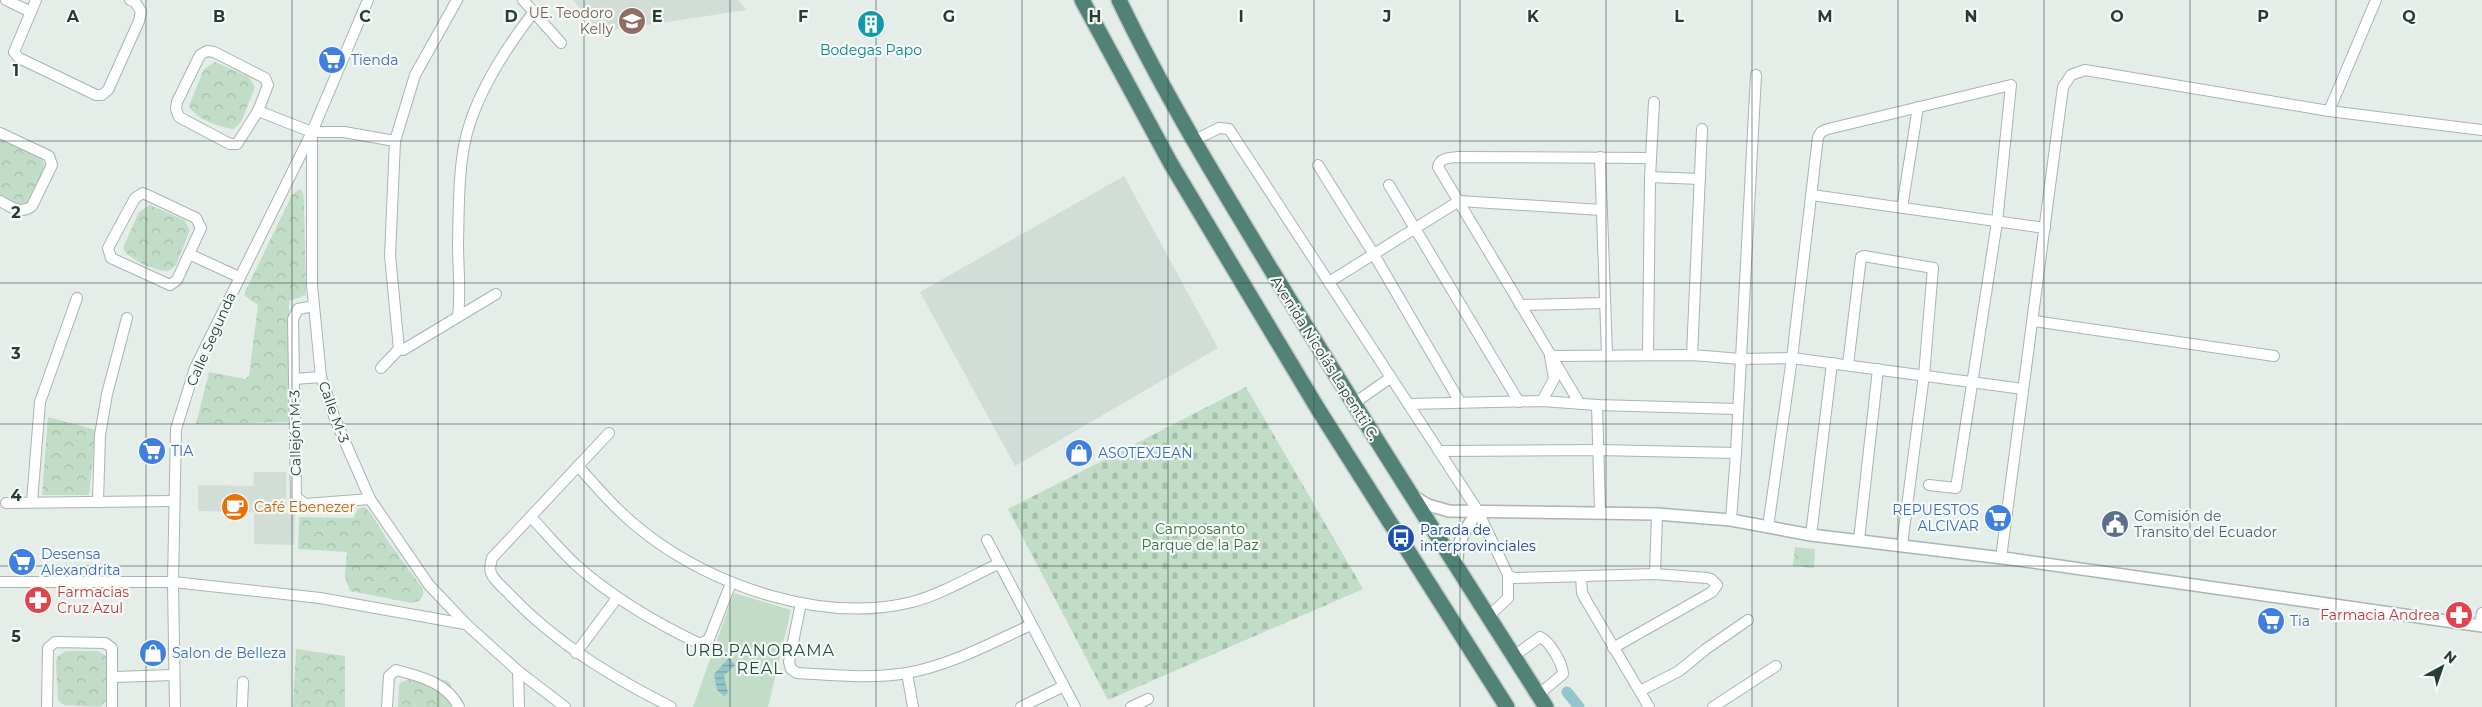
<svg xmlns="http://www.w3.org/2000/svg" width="2482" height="707" viewBox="0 0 2482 707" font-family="Montserrat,sans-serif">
<defs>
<pattern id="cemetery-stones" width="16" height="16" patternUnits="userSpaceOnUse" patternTransform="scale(1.25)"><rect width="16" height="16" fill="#c1dcc7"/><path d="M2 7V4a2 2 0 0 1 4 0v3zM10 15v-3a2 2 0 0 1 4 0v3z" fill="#a6beac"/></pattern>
<pattern id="park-crowns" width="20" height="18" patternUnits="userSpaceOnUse" patternTransform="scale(1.25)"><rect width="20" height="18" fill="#c1dcc7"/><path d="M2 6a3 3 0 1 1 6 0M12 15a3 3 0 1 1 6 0" fill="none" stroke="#a6beac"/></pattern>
<pattern id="water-rules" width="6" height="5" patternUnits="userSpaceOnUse" patternTransform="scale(1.25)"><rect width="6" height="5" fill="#93c5cc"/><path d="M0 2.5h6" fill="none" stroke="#78a1a6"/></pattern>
</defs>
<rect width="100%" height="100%" fill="#e5ede9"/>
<!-- built -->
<g fill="#d3ddd8">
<path d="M573,0H738L747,10L600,32Z"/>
<path d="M1124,176L1218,348L1015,466L920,292Z"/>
<path d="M254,472H286V513L295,514L294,545L254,544V512L198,511V485L253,486Z"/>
</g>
<!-- cemetery -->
<path fill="url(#cemetery-stones)" d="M1246,387L1363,589L1108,700L1008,509Z"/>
<!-- park -->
<g fill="url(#park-crowns)">
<path d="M215,62L249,77L255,87L241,122L234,129C221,128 194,118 189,106L204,69Z"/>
<path d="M5,140C20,146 47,151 45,171L28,204C19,209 9,202 0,198V142Z"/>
<path d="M299,189L303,192L304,200L306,295L289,301L290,420L287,422L196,424L209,372L245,379L249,376L258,305L245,296V292L292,195Z"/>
<path d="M150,205L184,220L190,230L176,265L168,271C156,271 128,260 123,248L139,212Z"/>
<path d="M48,417L96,430L89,495H42Z"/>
<path d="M364,507L370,512L388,541L423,589V595L419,601L412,603L350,591L345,577L347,552L298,549L299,517L353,518L358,509Z"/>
<path d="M1795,547L1815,549L1814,568L1793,566Z"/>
<path d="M296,649L345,656V707H293Z"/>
<path d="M66,651H98L109,658V698L100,707L64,705L58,700L56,662L57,657Z"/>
<path d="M409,679L447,680L451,685V707H398L399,684Z"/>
</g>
<!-- pitch -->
<path fill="#c1dcc7" d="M734,593L791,610L768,707H693Z"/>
<!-- water -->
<path fill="url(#water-rules)" d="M729,658L735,665L724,676L728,693L724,696L717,690L714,674Z"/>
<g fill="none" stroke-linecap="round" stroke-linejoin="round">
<!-- canal -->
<path stroke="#93c5cc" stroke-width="11" d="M1567,692L1579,707"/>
<!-- minor casing -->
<g stroke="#a8b5b0" stroke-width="12">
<g id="minor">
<path d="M6,0L31,12"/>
<path d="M36,0L14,52L19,58L96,95H102L108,90L139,21L141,11L135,2L130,0"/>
<path d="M523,0L561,43"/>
<path d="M207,51L214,52L265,78L268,85L258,111L237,144H230L179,117L176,109L177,102L200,55Z"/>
<path d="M258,111L312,132H344L395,141"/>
<path d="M2329,111L2376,0"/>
<path d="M0,133L49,156L52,165L32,206C21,215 11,207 0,201"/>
<path d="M312,135V285L321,377L335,419L370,499L429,585L466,624L518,671L565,707"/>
<path d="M1193,141L1219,128L1229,129L1478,511L1508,575L1514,578L1655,574L1707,578L1711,579L1717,585L1712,592L1613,648"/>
<path d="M1600,157L1607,354"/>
<path d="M1318,165L1373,253L1460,402"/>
<path d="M1650,177L1700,179"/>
<path d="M1389,185L1519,402"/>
<path d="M143,193L196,218L201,228L177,280L170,285L111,258L108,248L135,198Z"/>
<path d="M1812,195L2045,228"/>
<path d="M1902,208L1918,107"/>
<path d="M189,254L239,277"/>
<path d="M1329,282L1459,201L1602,210"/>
<path d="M1520,305L1604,303"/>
<path d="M314,306L298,309L293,319L296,497L305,504L370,499"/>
<path d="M458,316C461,292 458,267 458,243C459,208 458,167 467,133C479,89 506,48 533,13"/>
<path d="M2034,321L2274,356"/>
<path d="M399,349L390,256L395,141L415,75L457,0"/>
<path d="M1648,354L1650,177L1654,102"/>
<path d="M1692,355L1702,129"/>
<path d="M1848,365L1861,257L1864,256L1933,268L1924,375L1902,545"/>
<path d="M381,368L399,349L403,350L496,294"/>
<path d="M294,379L321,377"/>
<path d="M1542,401L1554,379L1550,356L1692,355L1741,359L1792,358L2023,389"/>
<path d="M1353,404L1390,378"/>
<path d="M1409,404L1542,401L1597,405L1738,409"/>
<path d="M1580,404L1438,167C1440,157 1450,158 1458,157L1651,158"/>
<path d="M1597,405L1600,512"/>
<path d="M609,433L492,558C491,563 489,568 491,573C494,581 505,589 511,596C557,644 612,677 671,707"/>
<path d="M1439,451L1598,450L1736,453"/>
<path d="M578,466C599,490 620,514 645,533C715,587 824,624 912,602C942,594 970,577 998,564"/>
<path d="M98,501L100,435L107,394L127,318"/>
<path d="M32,502L40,402L77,298"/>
<path d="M6,503L174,501"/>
<path d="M531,517C546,533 560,550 576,565C613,598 656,623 700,644L709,639L731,583"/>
<path d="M1731,520L1736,453L1756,75"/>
<path d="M1768,527L1792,358L1818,137L1821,132L1828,129L2011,85L1997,222L1956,488L1929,485"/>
<path d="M1811,535L1832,363"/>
<path d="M987,540L1075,707"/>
<path d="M1859,540L1878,369"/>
<path d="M2001,558L2063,87L2071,75L2085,70L2329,111L2482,130"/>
<path d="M1655,574L1657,514"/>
<path d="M1581,576L1582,593L1587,602L1649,707"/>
<path d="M0,582H173L320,598L465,624"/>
<path d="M801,603L789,662L791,669L797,673C833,675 871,679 907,673C951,665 991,643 1031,625"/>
<path d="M1489,616L1508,598V575"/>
<path d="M2480,625L2482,613"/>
<path d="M576,653L617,598"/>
<path d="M1514,656L1540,637C1549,640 1563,664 1563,674L1538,695"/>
<path d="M518,671L519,707"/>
<path d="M907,673L913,707"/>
<path d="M114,677L174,675"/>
<path d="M1640,691L1679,671L1706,649L1748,620"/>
<path d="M47,707L48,648L55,642L105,643L112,648V707"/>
<path d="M175,707L173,582L176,429L195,368L312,132L368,0"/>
<path d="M242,707L243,682"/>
<path d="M387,707L389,676L396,670C420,676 447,683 459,707"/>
<path d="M1021,707L1064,686"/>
<path d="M1131,707L1148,699"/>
<path d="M1713,707L1776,666"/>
</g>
</g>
<!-- tertiary casing -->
<g stroke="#a8b5b0" stroke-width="14">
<g id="tertiary">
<path d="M1413,496L1428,505L1449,511L1657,514L1731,520L1811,535L2011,559L2482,626"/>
<path d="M1457,564C1456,542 1466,528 1478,511"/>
</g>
</g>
<!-- trunk casing -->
<g stroke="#c2c9c7" stroke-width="18">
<g id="trunk">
<path d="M1082,0L1171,164L1318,409L1507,707"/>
<path d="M1119,0C1164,94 1218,182 1272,271C1361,418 1454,562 1546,707"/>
</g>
</g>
<!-- minor -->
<use href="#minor" stroke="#fff" stroke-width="10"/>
<!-- tertiary -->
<use href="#tertiary" stroke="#fff" stroke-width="11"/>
<!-- trunk -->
<use href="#trunk" stroke="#528276" stroke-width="15"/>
</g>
<!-- grid -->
<path fill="none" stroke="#263d36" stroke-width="1" stroke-opacity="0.55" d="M146,0V707M292,0V707M438,0V707M584,0V707M730,0V707M876,0V707M1022,0V707M1168,0V707M1314,0V707M1460,0V707M1606,0V707M1752,0V707M1898,0V707M2044,0V707M2190,0V707M2336,0V707M0,141H2482M0,283H2482M0,424H2482M0,566H2482"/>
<!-- icons -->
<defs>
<g id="school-disc" transform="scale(1.4375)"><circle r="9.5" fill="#8d6e63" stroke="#f6faf7"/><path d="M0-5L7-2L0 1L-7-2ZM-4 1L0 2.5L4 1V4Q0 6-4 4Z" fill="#fff"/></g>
<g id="building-disc" transform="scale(1.4375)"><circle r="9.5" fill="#0f9aa8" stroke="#f6faf7"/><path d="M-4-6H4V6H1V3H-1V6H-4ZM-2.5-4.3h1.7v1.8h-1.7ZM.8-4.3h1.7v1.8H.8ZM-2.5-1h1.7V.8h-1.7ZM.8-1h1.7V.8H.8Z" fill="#fff"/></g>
<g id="supermarket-disc" transform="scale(1.4375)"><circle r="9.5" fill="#3f7fe0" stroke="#f6faf7"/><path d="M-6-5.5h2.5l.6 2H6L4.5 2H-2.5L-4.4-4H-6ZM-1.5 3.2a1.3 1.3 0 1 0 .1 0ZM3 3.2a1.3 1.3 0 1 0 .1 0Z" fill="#fff"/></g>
<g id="shop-disc" transform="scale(1.4375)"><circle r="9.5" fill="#3f7fe0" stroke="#f6faf7"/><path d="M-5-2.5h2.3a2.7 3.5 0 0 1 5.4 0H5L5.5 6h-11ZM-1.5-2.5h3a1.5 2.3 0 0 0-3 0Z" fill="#fff"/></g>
<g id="cafe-disc" transform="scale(1.4375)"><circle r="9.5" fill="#e8710a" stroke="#f6faf7"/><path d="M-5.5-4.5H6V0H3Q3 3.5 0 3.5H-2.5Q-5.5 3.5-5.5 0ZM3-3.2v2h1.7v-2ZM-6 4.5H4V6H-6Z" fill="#fff"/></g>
<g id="civic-disc" transform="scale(1.4375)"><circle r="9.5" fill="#5c6f8a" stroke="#f6faf7"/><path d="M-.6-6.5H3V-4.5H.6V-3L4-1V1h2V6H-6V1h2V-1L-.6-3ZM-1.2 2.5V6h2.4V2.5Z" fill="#fff"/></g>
<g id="bus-disc" transform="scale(1.4375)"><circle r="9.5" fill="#1a4fb4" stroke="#f6faf7"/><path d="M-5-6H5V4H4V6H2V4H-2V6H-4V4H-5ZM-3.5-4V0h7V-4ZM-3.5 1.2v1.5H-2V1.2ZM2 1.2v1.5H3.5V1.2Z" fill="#fff"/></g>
<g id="pharmacy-disc" transform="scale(1.4375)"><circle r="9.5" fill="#e0444e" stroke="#f6faf7"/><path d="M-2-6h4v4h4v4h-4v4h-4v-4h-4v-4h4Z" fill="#fff"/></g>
</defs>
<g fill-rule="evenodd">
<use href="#school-disc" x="632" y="21"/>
<use href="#building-disc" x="871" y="24"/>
<use href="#supermarket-disc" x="332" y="60"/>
<use href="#supermarket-disc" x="152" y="451"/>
<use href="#shop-disc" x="1079" y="453"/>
<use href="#cafe-disc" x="235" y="507"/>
<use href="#supermarket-disc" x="1998" y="518"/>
<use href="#civic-disc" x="2115" y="524"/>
<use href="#bus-disc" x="1401" y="538"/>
<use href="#supermarket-disc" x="22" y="562"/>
<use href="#pharmacy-disc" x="38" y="600"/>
<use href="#pharmacy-disc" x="2459" y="615"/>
<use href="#supermarket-disc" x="2271" y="621"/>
<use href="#shop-disc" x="153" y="653"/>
</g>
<g text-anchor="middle" stroke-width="4.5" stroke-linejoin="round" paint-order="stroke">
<!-- education labels -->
<g font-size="14" fill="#785e54" stroke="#f6faf7" text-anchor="end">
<text x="613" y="18">UE. Teodoro<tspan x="613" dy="16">Kelly</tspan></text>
</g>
<!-- culture labels -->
<g font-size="14" fill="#0d838f" stroke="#f6faf7">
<text x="871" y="55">Bodegas Papo</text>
</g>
<!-- shop labels -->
<g font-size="14" fill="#366cbe" stroke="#f6faf7" text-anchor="start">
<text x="351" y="65">Tienda</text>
<text x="171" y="456">TIA</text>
<text x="1098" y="458">ASOTEXJEAN</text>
<text x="1979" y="515" text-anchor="end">REPUESTOS<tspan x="1979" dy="16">ALCIVAR</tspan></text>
<text x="41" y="559">Desensa<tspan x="41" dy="16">Alexandrita</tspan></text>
<text x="2290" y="626">Tia</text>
<text x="172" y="658">Salon de Belleza</text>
</g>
<!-- street labels -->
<g font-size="14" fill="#263d36" stroke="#f6faf7">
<text transform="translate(211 339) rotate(-66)" y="5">Calle Segunda</text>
<text transform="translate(1325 358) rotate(58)" y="5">Avenida Nicolás Lapentti C.</text>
<text transform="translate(334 412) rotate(70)" y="5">Calle M-3</text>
<text transform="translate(295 433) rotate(-91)" y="5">Callejón M-3</text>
</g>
<!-- food labels -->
<g font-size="14" fill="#c56008" stroke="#f6faf7" text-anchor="start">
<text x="254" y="512">Café Ebenezer</text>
</g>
<!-- service labels -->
<g font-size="14" fill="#4e5e75" stroke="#f6faf7" text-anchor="start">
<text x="2134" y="521">Comisión de<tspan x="2134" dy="16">Transito del Ecuador</tspan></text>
</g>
<!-- park labels -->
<g font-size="14" fill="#34704a" stroke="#f6faf7">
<text x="1200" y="534">Camposanto<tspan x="1200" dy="16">Parque de la Paz</tspan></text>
</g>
<!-- transit labels -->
<g font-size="14" fill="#164399" stroke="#f6faf7" text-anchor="start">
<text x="1420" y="535">Parada de<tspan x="1420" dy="16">interprovinciales</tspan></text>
</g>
<!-- health labels -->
<g font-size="14" fill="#be3a42" stroke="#f6faf7" text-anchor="start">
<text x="57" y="597">Farmacias<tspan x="57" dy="16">Cruz Azul</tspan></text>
<text x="2440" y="620" text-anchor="end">Farmacia Andrea</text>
</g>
<!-- quarter labels -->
<g font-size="16" letter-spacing="1" fill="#244d42" stroke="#f6faf7">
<text x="760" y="656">URB.PANORAMA<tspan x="760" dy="18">REAL</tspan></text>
</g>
</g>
<g font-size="16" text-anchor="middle" font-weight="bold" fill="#263d36" stroke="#f6faf7" stroke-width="4.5" stroke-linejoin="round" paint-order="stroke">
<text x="73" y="22">A</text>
<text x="219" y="22">B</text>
<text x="365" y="22">C</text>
<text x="511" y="22">D</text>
<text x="657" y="22">E</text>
<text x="803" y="22">F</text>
<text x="949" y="22">G</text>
<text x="1095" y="22">H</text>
<text x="1241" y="22">I</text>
<text x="1387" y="22">J</text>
<text x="1533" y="22">K</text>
<text x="1679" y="22">L</text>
<text x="1825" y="22">M</text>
<text x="1971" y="22">N</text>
<text x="2117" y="22">O</text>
<text x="2263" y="22">P</text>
<text x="2409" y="22">Q</text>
<text x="16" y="76">1</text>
<text x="16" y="218">2</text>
<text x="16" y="359">3</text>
<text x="16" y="501">4</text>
<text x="16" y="642">5</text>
</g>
<!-- north arrow -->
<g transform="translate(2442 667) rotate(40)" stroke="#f6faf7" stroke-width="4" paint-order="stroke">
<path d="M0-4L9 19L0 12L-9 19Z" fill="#263d36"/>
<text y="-8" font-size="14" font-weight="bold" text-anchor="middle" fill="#263d36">N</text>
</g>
</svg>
